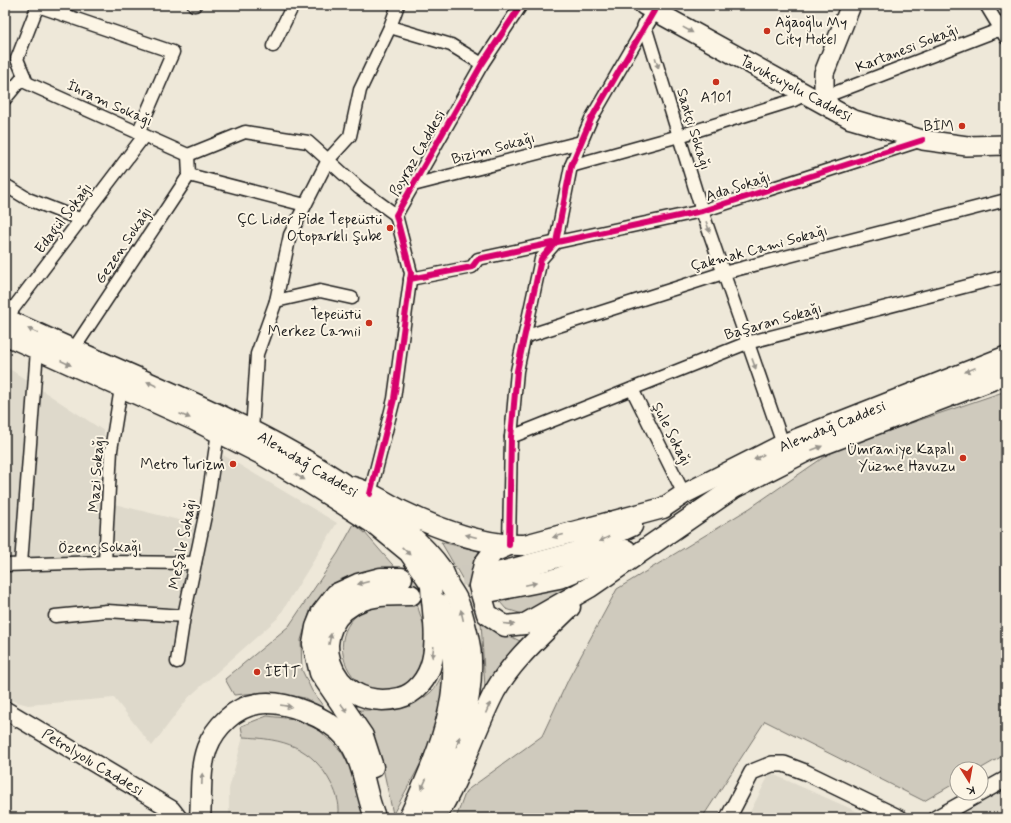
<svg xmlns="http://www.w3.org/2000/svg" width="1011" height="823" viewBox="0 0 1011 823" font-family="Mynerve,sans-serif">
<rect width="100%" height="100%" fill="#eee8d9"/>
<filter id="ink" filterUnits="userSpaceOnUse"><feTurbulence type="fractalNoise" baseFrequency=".025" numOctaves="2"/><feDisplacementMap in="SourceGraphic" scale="8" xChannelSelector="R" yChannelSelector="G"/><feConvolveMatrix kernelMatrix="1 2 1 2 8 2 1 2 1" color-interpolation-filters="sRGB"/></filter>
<g filter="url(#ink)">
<!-- built -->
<g fill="#ded9cb">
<path d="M5,366L104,431L110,503L203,526L223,455L337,523L278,618L189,697L152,746L114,698L28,705L5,699Z"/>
<path d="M243,737L267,738L303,749L324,769L336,793L339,814L338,818H229V789Z"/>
<path d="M770,773L872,818H747Z"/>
<path d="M1006,789V818H954Z"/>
</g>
<!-- green -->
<g fill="#cfcabd" stroke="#76736c">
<path d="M1006,391V754L980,769H957V782L924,801L765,721L702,818H456L466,791L542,736L569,678L617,589L750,508L837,448Z"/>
<path d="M354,524L365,533L398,571L330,588L311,608L301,640L302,670L312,691L326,710L305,698L269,692L234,695L225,679L289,626L338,553Z"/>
<path d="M441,542L479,551L467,588V587Z"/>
<path d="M612,569L526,615L506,609L500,602Z"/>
<path d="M417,604C421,619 430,639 427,655C420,683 385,703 360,683C337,665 335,627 363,611C378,602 400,605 417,604Z"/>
<path d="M481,622L520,641L485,688Z"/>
<path d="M444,672L443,709L431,745L393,814L380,754L359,710C383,710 411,709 430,693C436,688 440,678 444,672Z"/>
<path d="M267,716L294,719L319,730L341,751L361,788L364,818H338C341,808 337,794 332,785C312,746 284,739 243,737L241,726Z"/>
</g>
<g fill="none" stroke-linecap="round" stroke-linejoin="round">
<!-- trunk-tunnel -->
<g stroke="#cec9bd" stroke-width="20" stroke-dasharray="20 10" stroke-linecap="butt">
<path d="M402,578L494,574"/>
<path d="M411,595L493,591"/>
</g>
<!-- minor casing -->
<g stroke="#1c1c1c" stroke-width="15">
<g id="minor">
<path d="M38,5L17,59L27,83L188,155"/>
<path d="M194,5H195"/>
<path d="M986,5L1006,38"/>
<path d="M38,6L173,52L138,133"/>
<path d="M645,26L702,211L783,444"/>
<path d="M390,27L451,45L482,64"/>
<path d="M273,46L293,5"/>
<path d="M824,97L1001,29"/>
<path d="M5,99L24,76"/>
<path d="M188,155L245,132L308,142L359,188L396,215"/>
<path d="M571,166L679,136L794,100L804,95"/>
<path d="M189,175L305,205"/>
<path d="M5,185L28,199L82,220"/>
<path d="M413,185L581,142"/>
<path d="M410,279L472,267L478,259L702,211L922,140"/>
<path d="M276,301L320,291L352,298"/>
<path d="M6,318L144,136"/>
<path d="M524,337L723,273L1006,200"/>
<path d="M73,350L189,175L188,155"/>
<path d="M632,389L684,494"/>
<path d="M252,431L257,354L276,301L290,235L328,160L350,136L360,90L390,27L398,5"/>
<path d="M511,437L747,343L1006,276"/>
<path d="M370,494L394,399L411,273L396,215L482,64L521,5"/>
<path d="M509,545L511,437L517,371L541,259L556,242L571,166L591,119L645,26"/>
<path d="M105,562L111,450L121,388"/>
<path d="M21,564L37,350"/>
<path d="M5,565L105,562L195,563"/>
<path d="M55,616L107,611L184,616"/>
<path d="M177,662L184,616L207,506L218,432"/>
</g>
</g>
<!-- tertiary casing -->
<g stroke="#1c1c1c" stroke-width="18">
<g id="tertiary">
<path d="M645,26L654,11"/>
<path d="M728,818L752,772L772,764H784L805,772L900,818"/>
<path d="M936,818L1006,779"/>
</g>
</g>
<!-- secondary casing -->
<g stroke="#1c1c1c" stroke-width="20">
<path id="secondary" d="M5,710L171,809L178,818"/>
</g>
<!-- primary casing -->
<g stroke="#1c1c1c" stroke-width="22">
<g id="primary">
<path d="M644,5L851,119L923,140L967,146L1006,145"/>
<path d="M831,108L824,97V73L851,5"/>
<path d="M5,318C126,376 257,420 366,499C393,519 422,541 442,569C445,573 446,578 448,583C451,590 457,596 459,603C463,613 470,641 471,651C476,707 453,758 433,809"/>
<path d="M5,335L193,420L262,455L304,480L375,525L409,553L431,585"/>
<path d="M731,490L810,450L1006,375"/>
<path d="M663,508L684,494L783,444L1006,356"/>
</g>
</g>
<!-- trunk casing -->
<g stroke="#1c1c1c" stroke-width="23">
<g id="trunk">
<path d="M348,486C368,490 386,503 404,512C439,529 485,546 525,545L663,508"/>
<path d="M509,545L493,552L484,564L479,586L487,614L505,626L525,624L590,587L731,490"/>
<path d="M494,574L573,553L632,526"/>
<path d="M493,591L559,578L626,550"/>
<path d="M411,595C395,595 378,595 363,600C301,621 327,714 399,698C416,694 428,678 432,661C438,637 432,610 431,585"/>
<path d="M373,767L363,736L320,673L313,644L316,627L322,612L336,594L358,584L381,578H402"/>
<path d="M200,818C202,795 199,770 207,748C215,727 235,707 257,704C284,699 328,717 346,738C364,760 364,789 374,814"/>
<path d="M409,818C440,749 473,678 439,604"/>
<path d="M435,818C461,779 473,733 495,691C514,658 544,633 570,607"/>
</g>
</g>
<!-- minor -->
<use href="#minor" stroke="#fcf5e5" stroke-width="12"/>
<!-- tertiary -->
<use href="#tertiary" stroke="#fcf5e5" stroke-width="15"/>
<!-- secondary -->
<use href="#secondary" stroke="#fcf5e5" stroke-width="17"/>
<!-- primary -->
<use href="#primary" stroke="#fcf5e5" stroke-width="19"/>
<!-- trunk -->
<use href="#trunk" stroke="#fcf5e5" stroke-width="20"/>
<!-- cycleway casing -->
<g stroke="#fcf5e5" stroke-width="8">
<g id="cycleway">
<path d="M410,279L472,267L478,259L702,211L923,140"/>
<path d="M370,494L394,399L411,273L396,215L482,64L521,5"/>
<path d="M509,545L511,437L517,371L541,259L556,242L571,166L591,119L654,11"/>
</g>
</g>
<!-- cycleway -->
<use href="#cycleway" stroke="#d6006c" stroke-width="6"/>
</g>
<!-- one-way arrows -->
<defs><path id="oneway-solid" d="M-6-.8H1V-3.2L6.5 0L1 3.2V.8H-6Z"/></defs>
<g fill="#97938b">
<use href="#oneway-solid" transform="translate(688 30) rotate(29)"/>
<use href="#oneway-solid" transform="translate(657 63) rotate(73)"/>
<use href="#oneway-solid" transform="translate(708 227) rotate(71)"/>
<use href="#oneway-solid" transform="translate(33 331) rotate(-155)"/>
<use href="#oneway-solid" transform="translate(66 363) rotate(24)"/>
<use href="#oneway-solid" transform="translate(754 364) rotate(70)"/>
<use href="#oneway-solid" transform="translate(970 370) rotate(158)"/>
<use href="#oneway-solid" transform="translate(152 384) rotate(-156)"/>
<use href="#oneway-solid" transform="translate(185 416) rotate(23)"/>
<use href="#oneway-solid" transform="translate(817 448) rotate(-21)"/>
<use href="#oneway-solid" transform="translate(759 457) rotate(153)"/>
<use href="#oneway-solid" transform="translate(300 477) rotate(30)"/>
<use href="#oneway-solid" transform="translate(471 536) rotate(-166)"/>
<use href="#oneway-solid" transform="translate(558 536) rotate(165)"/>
<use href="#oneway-solid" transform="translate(604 539) rotate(156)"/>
<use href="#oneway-solid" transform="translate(406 551) rotate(44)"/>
<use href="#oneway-solid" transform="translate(363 583) rotate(166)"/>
<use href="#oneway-solid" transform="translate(531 584) rotate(-12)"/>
<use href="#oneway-solid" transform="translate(462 615) rotate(-103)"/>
<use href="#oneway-solid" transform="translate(509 624) rotate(5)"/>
<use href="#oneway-solid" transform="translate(330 639) rotate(-79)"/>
<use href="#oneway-solid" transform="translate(433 652) rotate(98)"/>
<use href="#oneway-solid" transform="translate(286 706) rotate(9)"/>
<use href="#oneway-solid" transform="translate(344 708) rotate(54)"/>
<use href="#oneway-solid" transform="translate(488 708) rotate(-66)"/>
<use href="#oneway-solid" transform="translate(458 742) rotate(-73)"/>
<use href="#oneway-solid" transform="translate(202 779) rotate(-88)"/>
<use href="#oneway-solid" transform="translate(424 784) rotate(114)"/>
</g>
</g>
<!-- markers -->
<g fill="#c8321e" stroke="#fcf5e5" stroke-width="1.5">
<circle cx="767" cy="31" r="4"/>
<circle cx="716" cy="82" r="4"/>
<circle cx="962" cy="126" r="4"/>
<circle cx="390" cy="228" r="4"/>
<circle cx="369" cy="323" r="4"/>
<circle cx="963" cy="458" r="4"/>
<circle cx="233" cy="464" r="4"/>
<circle cx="257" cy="672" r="4"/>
</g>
<g text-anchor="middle" stroke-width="4" stroke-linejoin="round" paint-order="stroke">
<!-- poi labels -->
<g font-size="15" fill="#1c1c1c" stroke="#fcf5e5" text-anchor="end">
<text x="775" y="27" text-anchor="start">Ağaoğlu My<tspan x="775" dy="17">City Hotel</tspan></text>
<text x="716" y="102" text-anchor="middle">A101</text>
<text x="954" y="131">BİM</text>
<text x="382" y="224">ÇC Lider Pide Tepeüstü<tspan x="382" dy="17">Otoparklı Şube</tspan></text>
<text x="361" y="319">Tepeüstü<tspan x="361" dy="17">Merkez Camii</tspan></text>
<text x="955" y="454">Ümraniye Kapalı<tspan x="955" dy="17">Yüzme Havuzu</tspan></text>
<text x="225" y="469">Metro Turizm</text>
<text x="265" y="677" text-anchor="start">İETT</text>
</g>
<!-- street labels -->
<g font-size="15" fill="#1c1c1c" stroke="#fcf5e5">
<text transform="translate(907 48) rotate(-21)" y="5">Kartanesi Sokağı</text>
<text transform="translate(796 88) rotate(28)" y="5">Tavukçuyolu Caddesi</text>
<text transform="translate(110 103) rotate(24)" y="5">İhram Sokağı</text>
<text transform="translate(694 129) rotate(73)" y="5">Saatçi Sokağı</text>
<text transform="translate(493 148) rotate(-15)" y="5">Bizim Sokağı</text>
<text transform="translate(417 153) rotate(-60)" y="5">Poyraz Caddesi</text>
<text transform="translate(738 186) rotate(-18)" y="5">Ada Sokağı</text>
<text transform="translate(63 218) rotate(-53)" y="5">Edagül Sokağı</text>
<text transform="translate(123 245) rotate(-56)" y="5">Gezen Sokağı</text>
<text transform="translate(759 248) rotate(-15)" y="5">Çakmak Cami Sokağı</text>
<text transform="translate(773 321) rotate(-16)" y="5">Başaran Sokağı</text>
<text transform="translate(832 426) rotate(-22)" y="5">Alemdağ Caddesi</text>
<text transform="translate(672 434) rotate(63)" y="5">Şule Sokağı</text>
<text transform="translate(308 464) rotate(31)" y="5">Alemdağ Caddesi</text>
<text transform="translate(96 474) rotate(-86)" y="5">Mazi Sokağı</text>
<text transform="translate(182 544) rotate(-79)" y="5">Meşale Sokağı</text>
<text transform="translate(100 547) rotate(-1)" y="5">Özenç Sokağı</text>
<text transform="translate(93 762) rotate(31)" y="5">Petrolyolu Caddesi</text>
</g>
</g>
<!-- margin -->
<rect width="1011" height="823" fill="none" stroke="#fcf5e5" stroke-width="20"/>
<rect x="10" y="10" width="991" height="803" fill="none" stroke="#1c1c1c" stroke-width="1.5" filter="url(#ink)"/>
<!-- north arrow -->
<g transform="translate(969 781) rotate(169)"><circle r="19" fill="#fcf5e5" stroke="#a29e95"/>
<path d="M0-3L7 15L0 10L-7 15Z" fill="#c8321e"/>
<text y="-6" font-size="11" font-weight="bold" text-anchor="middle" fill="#1c1c1c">K</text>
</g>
</svg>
